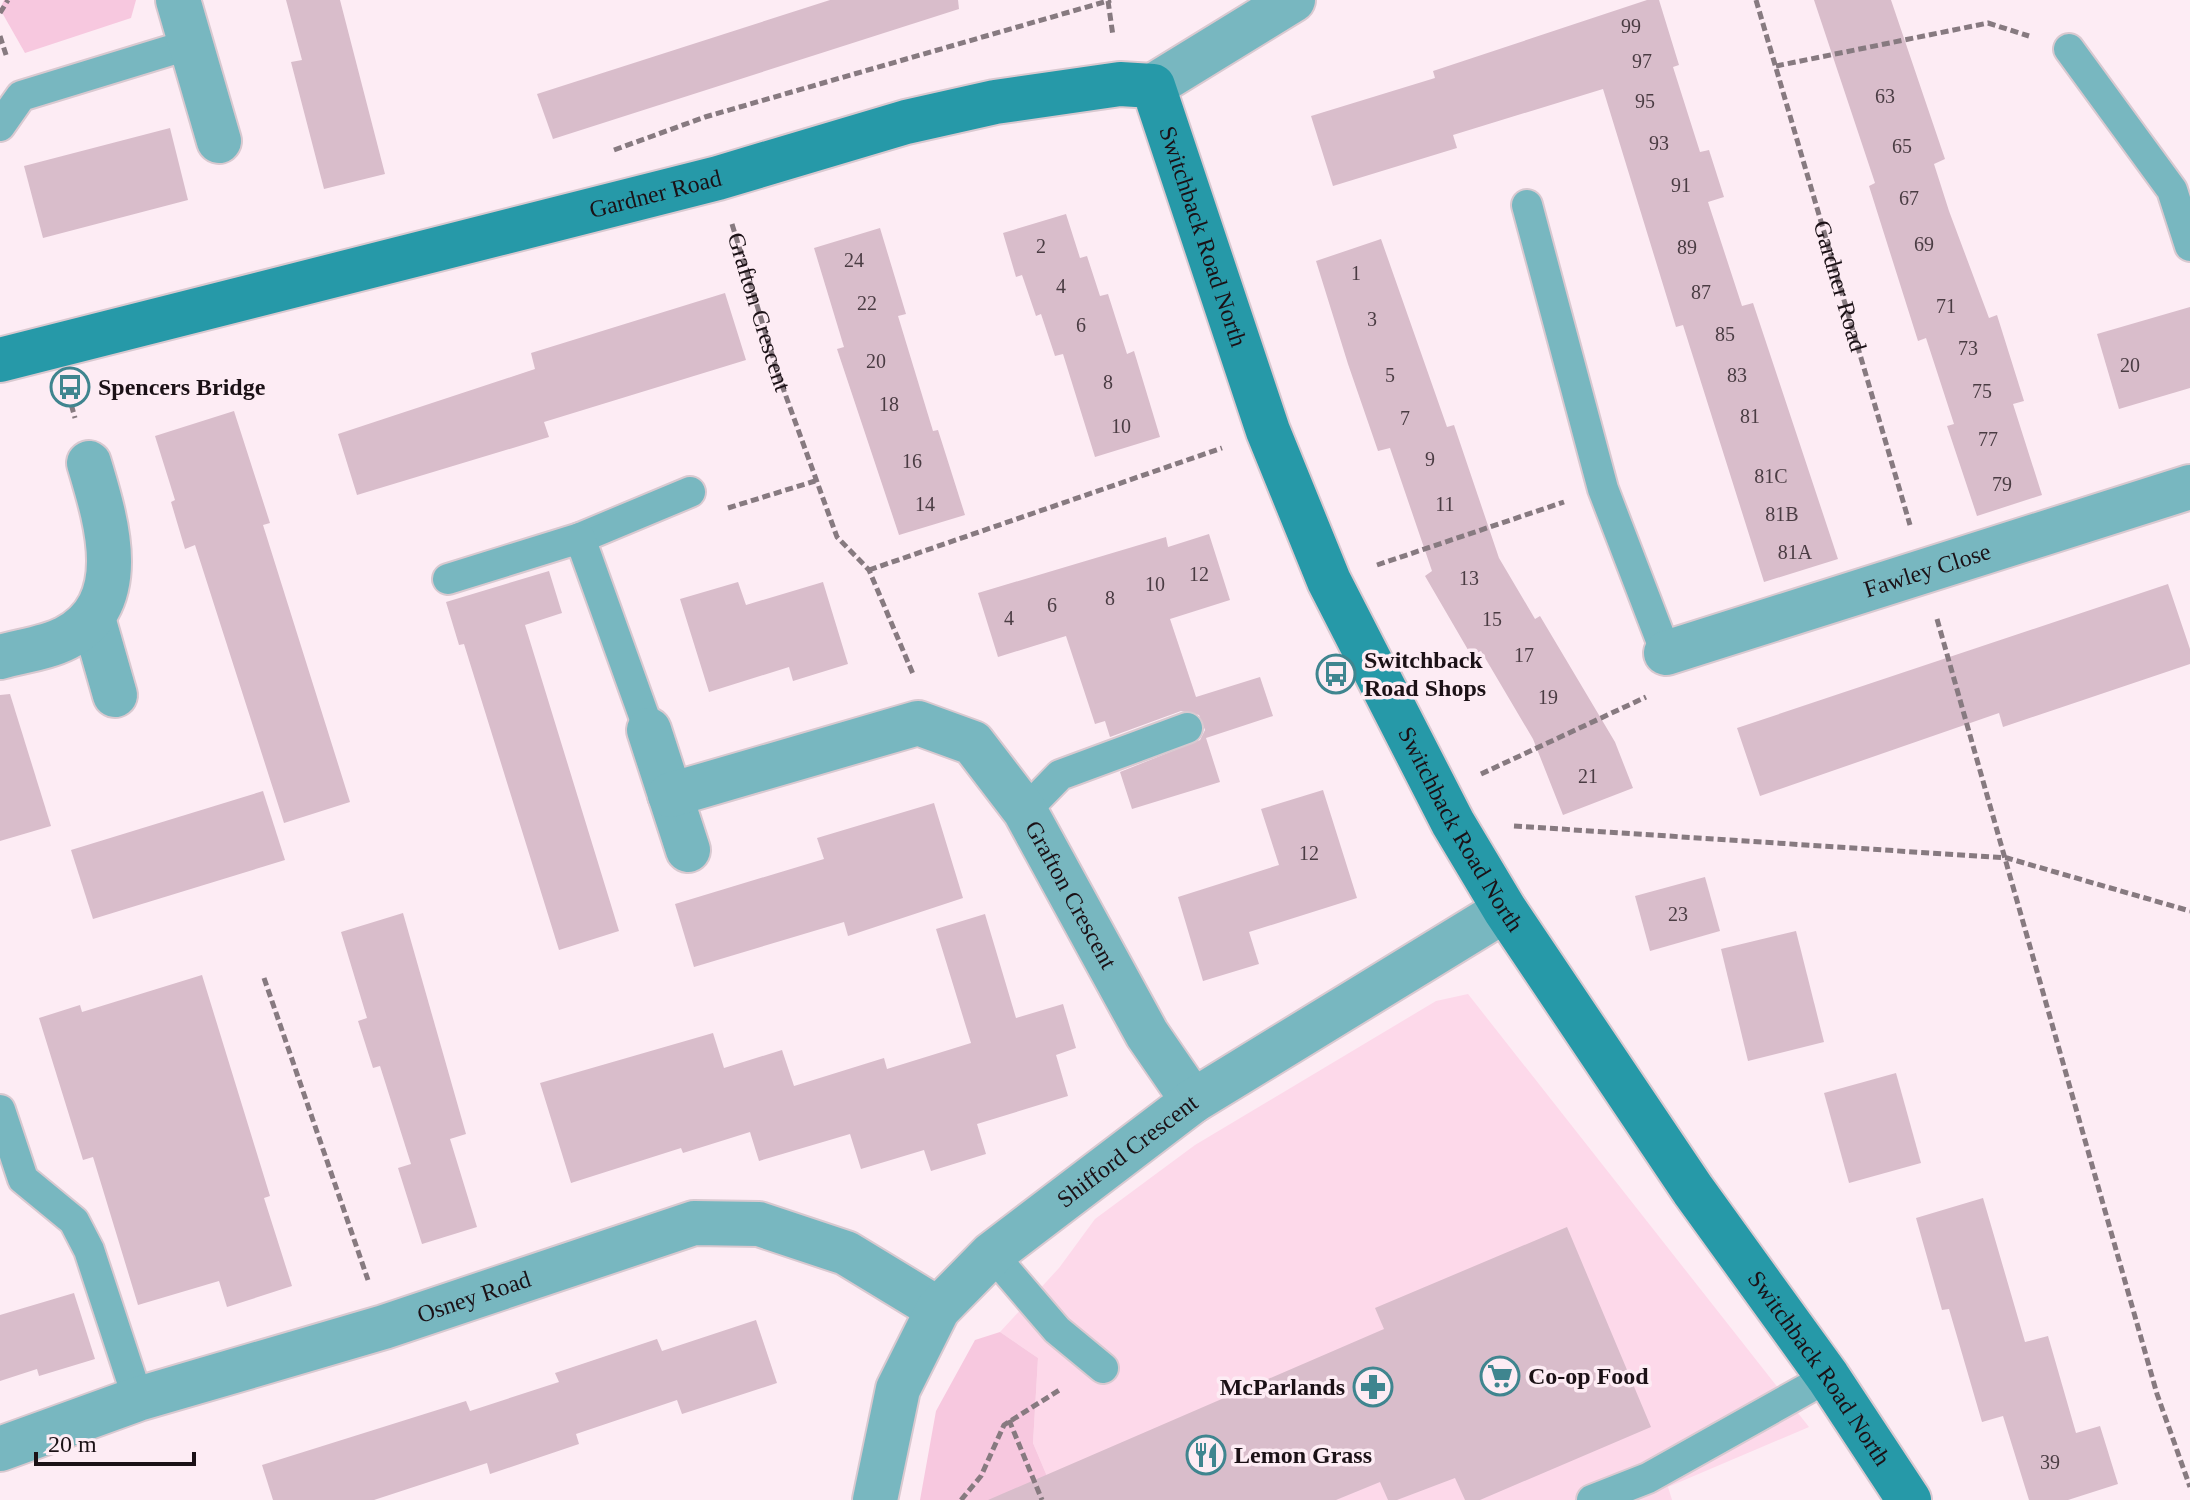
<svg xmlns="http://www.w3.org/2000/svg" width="2190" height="1500" viewBox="0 0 2190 1500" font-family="'Times New Roman',serif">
<rect width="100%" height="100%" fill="#fdecf4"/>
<!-- built -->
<path fill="#fdd9ea" d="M1468,994L1809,1427L1668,1487L1672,1500H1057L1033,1443L1038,1358L1000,1332L1059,1268L1095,1219L1195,1145L1436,1001Z"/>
<!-- green -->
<g fill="#f7c8df">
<path d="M4,0H136L131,18L25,53L0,9Z"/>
<path d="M1000,1332L1038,1358L1033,1443L1057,1500H920L936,1411L975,1340Z"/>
</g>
<!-- building -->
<g fill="#d9bdcb">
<path d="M286,0H340L385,174L324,189L291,62L302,60Z"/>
<path d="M830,0H958L959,9L553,139L537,94Z"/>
<path d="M1647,0H1659L1679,65L1673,67L1700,152L1709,150L1724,197L1708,202L1742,306L1753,303L1838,559L1764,582L1683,325L1676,327L1603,89L1453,135L1457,148L1333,186L1311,116L1435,78L1433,71Z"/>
<path d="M1814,0H1891L1945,159L1934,164L1949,211L1989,318L1997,315L2024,401L2013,404L2042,495L1977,516L1947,426L1954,424L1926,338L1918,341L1869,186L1875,183Z"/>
<path d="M170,128L188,200L43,238L24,166Z"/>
<path d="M1066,214L1080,258L1087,256L1100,296L1108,294L1127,354L1134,351L1160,437L1095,457L1063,354L1055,356L1041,314L1036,316L1022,275L1016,277L1003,233Z"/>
<path d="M880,228L906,314L898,316L933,431L938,430L965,515L899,535L837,349L844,347L814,248Z"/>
<path d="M1381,239L1447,427L1454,425L1499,558L1535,619L1540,616L1615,742L1633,788L1563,815L1533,739L1481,651L1471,655L1425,576L1432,571L1390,448L1378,451L1348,364L1316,261Z"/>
<path d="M725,293L746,360L544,422L549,437L357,495L338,434L535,369L531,353Z"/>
<path d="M2190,307V388L2119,409L2097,334Z"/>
<path d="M234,411L270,523L263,525L350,802L284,823L195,545L185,549L171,502L175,500L155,436Z"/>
<path d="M1209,534L1230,600L1170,619L1196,697L1260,677L1273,716L1206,738L1220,782L1132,809L1120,772L1200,740L1205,730L1199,715L1181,711L1110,737L1105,721L1095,724L1066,636L998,657L978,593L1166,537L1168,547Z"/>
<path d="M549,571L562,613L525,625L619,931L559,950L464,644L459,645L446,602Z"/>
<path d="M738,582L746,605L823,582L848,664L793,681L789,667L709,692L680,599Z"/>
<path d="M2168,584L2190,649V664L2003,727L1999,713L1760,796L1737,728Z"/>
<path d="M10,694L51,826L0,841V695Z"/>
<path d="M1323,790L1357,898L1249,932L1259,964L1203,981L1178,897L1279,865L1261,809Z"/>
<path d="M263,791L285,860L93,919L71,850Z"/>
<path d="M934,803L963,898L848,936L844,922L694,967L675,904L824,859L817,838Z"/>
<path d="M1705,877L1720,931L1650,951L1635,896Z"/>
<path d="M403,913L466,1134L450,1139L477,1227L422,1244L398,1168L411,1164L380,1066L373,1068L358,1021L367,1018L341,932Z"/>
<path d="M985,914L1016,1018L1063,1004L1076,1048L1056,1055L1068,1096L977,1124L986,1154L931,1171L924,1150L861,1169L850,1134L759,1161L750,1132L683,1153L681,1148L571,1183L540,1083L713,1033L724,1068L782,1050L794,1086L884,1058L887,1069L971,1043L936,929Z"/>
<path d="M1796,931L1824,1042L1748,1061L1721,949Z"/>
<path d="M202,975L270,1196L264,1198L292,1286L227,1307L219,1281L138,1305L93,1157L83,1160L39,1018L80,1005L82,1012Z"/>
<path d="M1896,1073L1921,1163L1849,1183L1824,1093Z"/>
<path d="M1983,1198L2025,1342L2048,1336L2076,1433L2100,1426L2118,1484L2068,1500H2029L2003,1416L1982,1422L1949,1309L1942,1310L1916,1218Z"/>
<path d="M1567,1227L1651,1427L1480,1500H1465L1455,1478L1397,1500H1388L1380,1482L1336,1500H988L1384,1329L1375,1308Z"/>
<path d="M74,1293L95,1359L39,1376L37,1369L0,1381V1315Z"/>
<path d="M756,1320L777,1383L682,1414L677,1400L576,1434L579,1444L490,1474L487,1463L374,1500H273L262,1465L466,1401L470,1411L559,1382L555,1373L657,1339L662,1351Z"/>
</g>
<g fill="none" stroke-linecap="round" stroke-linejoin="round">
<!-- service casing -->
<g stroke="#d9c9d0" stroke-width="34">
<g id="service">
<path d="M2069,49L2172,190L2190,246"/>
<path d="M0,126L21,96L191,44"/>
<path d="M1527,205L1603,489L1666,653"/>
<path d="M580,538L690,492"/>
<path d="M448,579L580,538L649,730"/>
<path d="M1025,811L1060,775L1187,728"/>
<path d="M0,1110L23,1179L74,1221L89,1250L138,1399"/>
<path d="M992,1254L1057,1330L1103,1368"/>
<path d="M1592,1500L1648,1478L1828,1377"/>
</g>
</g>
<!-- minor casing -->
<g stroke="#d9c9d0" stroke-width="48">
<g id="minor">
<path d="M178,0L219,141"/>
<path d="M93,618L115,695"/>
<path id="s3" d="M1666,653L2190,487"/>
<path d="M0,657C21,651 47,648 66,638C133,603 106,520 89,463"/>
<path d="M649,730L688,850"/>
<path id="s4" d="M670,795L918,723L973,743L1025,811L1147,1034L1193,1101"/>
<path id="s5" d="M0,1449L138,1399L384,1327L694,1223L759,1224L846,1253L938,1309"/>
<path id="s6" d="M875,1500L898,1389L938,1309L992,1254L1193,1101L1505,910"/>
</g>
</g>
<!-- tertiary casing -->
<g stroke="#d9c9d0" stroke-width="48">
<path id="tertiary" d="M1153,86L1293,0"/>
</g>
<!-- secondary casing -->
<g stroke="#d9c9d0" stroke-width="48">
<g id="secondary">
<path id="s7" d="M0,360L718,178L906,122L995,102L1120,84L1153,86L1268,431L1329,581L1453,823L1505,910L1693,1190L1828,1377L1909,1500"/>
</g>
</g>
<!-- path -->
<g stroke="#877a80" stroke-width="5" stroke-dasharray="8 4" stroke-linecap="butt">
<path id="s1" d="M1756,0L1910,525"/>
<path d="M1108,1L1113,36"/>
<path d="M0,13L8,0"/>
<path d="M0,36L7,58"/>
<path d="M1776,66L1988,23L2029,36"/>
<path d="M614,150L705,117L1111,0"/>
<path id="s2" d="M732,224L779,377L837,537L869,570L913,674"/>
<path d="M68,393L75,418"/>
<path d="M728,508L815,481"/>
<path d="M1377,565L1564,502"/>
<path d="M869,570L1222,448"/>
<path d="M1937,619L2157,1394L2190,1487"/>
<path d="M1481,774L1646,697"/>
<path d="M1514,826L2007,858L2190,911"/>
<path d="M264,978L368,1280"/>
<path d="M1009,1420L1042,1500"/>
<path d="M961,1500L981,1476L1004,1425L1061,1389"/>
</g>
<!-- service -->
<use href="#service" stroke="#78b7c0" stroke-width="30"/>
<!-- minor -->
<use href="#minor" stroke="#78b7c0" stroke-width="44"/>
<!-- tertiary -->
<use href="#tertiary" stroke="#78b7c0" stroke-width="44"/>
<!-- secondary -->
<use href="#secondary" stroke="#2699a8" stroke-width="44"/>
</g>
<!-- icons -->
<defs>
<g id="bus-ring" transform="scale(2)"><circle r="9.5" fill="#fdecf4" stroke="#3f858f" stroke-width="1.5"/><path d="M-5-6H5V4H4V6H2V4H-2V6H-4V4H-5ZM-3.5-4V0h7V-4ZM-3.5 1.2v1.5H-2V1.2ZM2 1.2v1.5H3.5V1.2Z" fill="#3f858f"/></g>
<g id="supermarket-ring" transform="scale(2)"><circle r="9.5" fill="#fdecf4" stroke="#3f858f" stroke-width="1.5"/><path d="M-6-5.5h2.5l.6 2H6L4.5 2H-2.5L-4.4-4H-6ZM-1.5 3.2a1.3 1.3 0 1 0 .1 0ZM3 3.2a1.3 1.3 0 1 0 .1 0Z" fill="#3f858f"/></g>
<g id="pharmacy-ring" transform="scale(2)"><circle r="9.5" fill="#fdecf4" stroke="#3f858f" stroke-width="1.5"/><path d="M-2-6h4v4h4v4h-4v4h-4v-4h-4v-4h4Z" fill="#3f858f"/></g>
<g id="restaurant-ring" transform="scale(2)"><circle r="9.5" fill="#fdecf4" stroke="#3f858f" stroke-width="1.5"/><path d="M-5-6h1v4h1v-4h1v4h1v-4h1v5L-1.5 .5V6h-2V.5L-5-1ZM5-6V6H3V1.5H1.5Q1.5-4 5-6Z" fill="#3f858f"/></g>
</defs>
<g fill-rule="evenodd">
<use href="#bus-ring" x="70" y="387"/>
<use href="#bus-ring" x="1336" y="674"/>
<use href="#supermarket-ring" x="1500" y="1376"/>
<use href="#pharmacy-ring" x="1373" y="1387"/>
<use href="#restaurant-ring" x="1206" y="1455"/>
</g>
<g text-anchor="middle" stroke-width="7" stroke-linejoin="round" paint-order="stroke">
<!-- number labels -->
<g font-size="20" fill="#4a3c43">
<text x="1631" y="33">99</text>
<text x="1642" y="68">97</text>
<text x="1885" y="103">63</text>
<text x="1645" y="108">95</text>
<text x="1659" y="150">93</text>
<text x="1902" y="153">65</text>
<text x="1681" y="192">91</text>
<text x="1909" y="205">67</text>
<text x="1924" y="251">69</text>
<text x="1041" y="253">2</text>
<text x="1687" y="254">89</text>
<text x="854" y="267">24</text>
<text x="1356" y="280">1</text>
<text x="1061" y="293">4</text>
<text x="1701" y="299">87</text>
<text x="867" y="310">22</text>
<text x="1946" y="313">71</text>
<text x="1372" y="326">3</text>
<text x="1081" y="332">6</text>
<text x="1725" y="341">85</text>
<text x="1968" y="355">73</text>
<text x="876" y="368">20</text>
<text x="2130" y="372">20</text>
<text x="1390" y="382">5</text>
<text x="1737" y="382">83</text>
<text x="1108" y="389">8</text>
<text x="1982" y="398">75</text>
<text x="889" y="411">18</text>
<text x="1750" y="423">81</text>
<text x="1405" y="425">7</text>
<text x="1121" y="433">10</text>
<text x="1988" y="446">77</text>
<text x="1430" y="466">9</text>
<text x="912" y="468">16</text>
<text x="1771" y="483">81C</text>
<text x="2002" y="491">79</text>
<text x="925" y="511">14</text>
<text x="1445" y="511">11</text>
<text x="1782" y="521">81B</text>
<text x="1795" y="559">81A</text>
<text x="1199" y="581">12</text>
<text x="1469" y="585">13</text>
<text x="1155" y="591">10</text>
<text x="1110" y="605">8</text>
<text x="1052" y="612">6</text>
<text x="1009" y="625">4</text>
<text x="1492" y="626">15</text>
<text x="1524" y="662">17</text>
<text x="1548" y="704">19</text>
<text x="1588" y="783">21</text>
<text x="1309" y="860">12</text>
<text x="1678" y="921">23</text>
<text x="2050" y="1469">39</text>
</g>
<!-- street labels -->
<g font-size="24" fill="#1b1116" stroke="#fdecf4">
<text dy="8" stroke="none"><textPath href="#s7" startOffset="676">Gardner Road</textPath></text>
<text dy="8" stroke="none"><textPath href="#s7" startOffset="1346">Switchback Road North</textPath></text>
<text dy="8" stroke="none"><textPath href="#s1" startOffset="298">Gardner Road</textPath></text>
<text dy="8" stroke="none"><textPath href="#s2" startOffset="92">Grafton Crescent</textPath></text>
<text dy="8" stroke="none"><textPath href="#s3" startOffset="274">Fawley Close</textPath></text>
<text dy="8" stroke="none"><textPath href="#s7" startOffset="1994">Switchback Road North</textPath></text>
<text dy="8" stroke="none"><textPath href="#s4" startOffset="498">Grafton Crescent</textPath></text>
<text dy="8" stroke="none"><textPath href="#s6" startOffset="450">Shifford Crescent</textPath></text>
<text dy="8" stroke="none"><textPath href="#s5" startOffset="498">Osney Road</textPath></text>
<text dy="8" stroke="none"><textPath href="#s7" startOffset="2642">Switchback Road North</textPath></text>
</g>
<!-- poi labels -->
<g font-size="24" font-weight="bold" fill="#1b1116" stroke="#fdecf4" text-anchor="start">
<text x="98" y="395">Spencers Bridge</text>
<text x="1364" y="668">Switchback<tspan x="1364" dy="28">Road Shops</tspan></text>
<text x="1528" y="1384">Co-op Food</text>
<text x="1345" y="1395" text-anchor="end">McParlands</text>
<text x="1234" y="1463">Lemon Grass</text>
</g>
</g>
<!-- scale -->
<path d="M36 1452v12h158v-12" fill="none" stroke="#1b1116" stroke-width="4"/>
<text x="48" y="1452" font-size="24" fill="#1b1116" stroke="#fdecf4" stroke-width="6" paint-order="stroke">20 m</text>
</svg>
